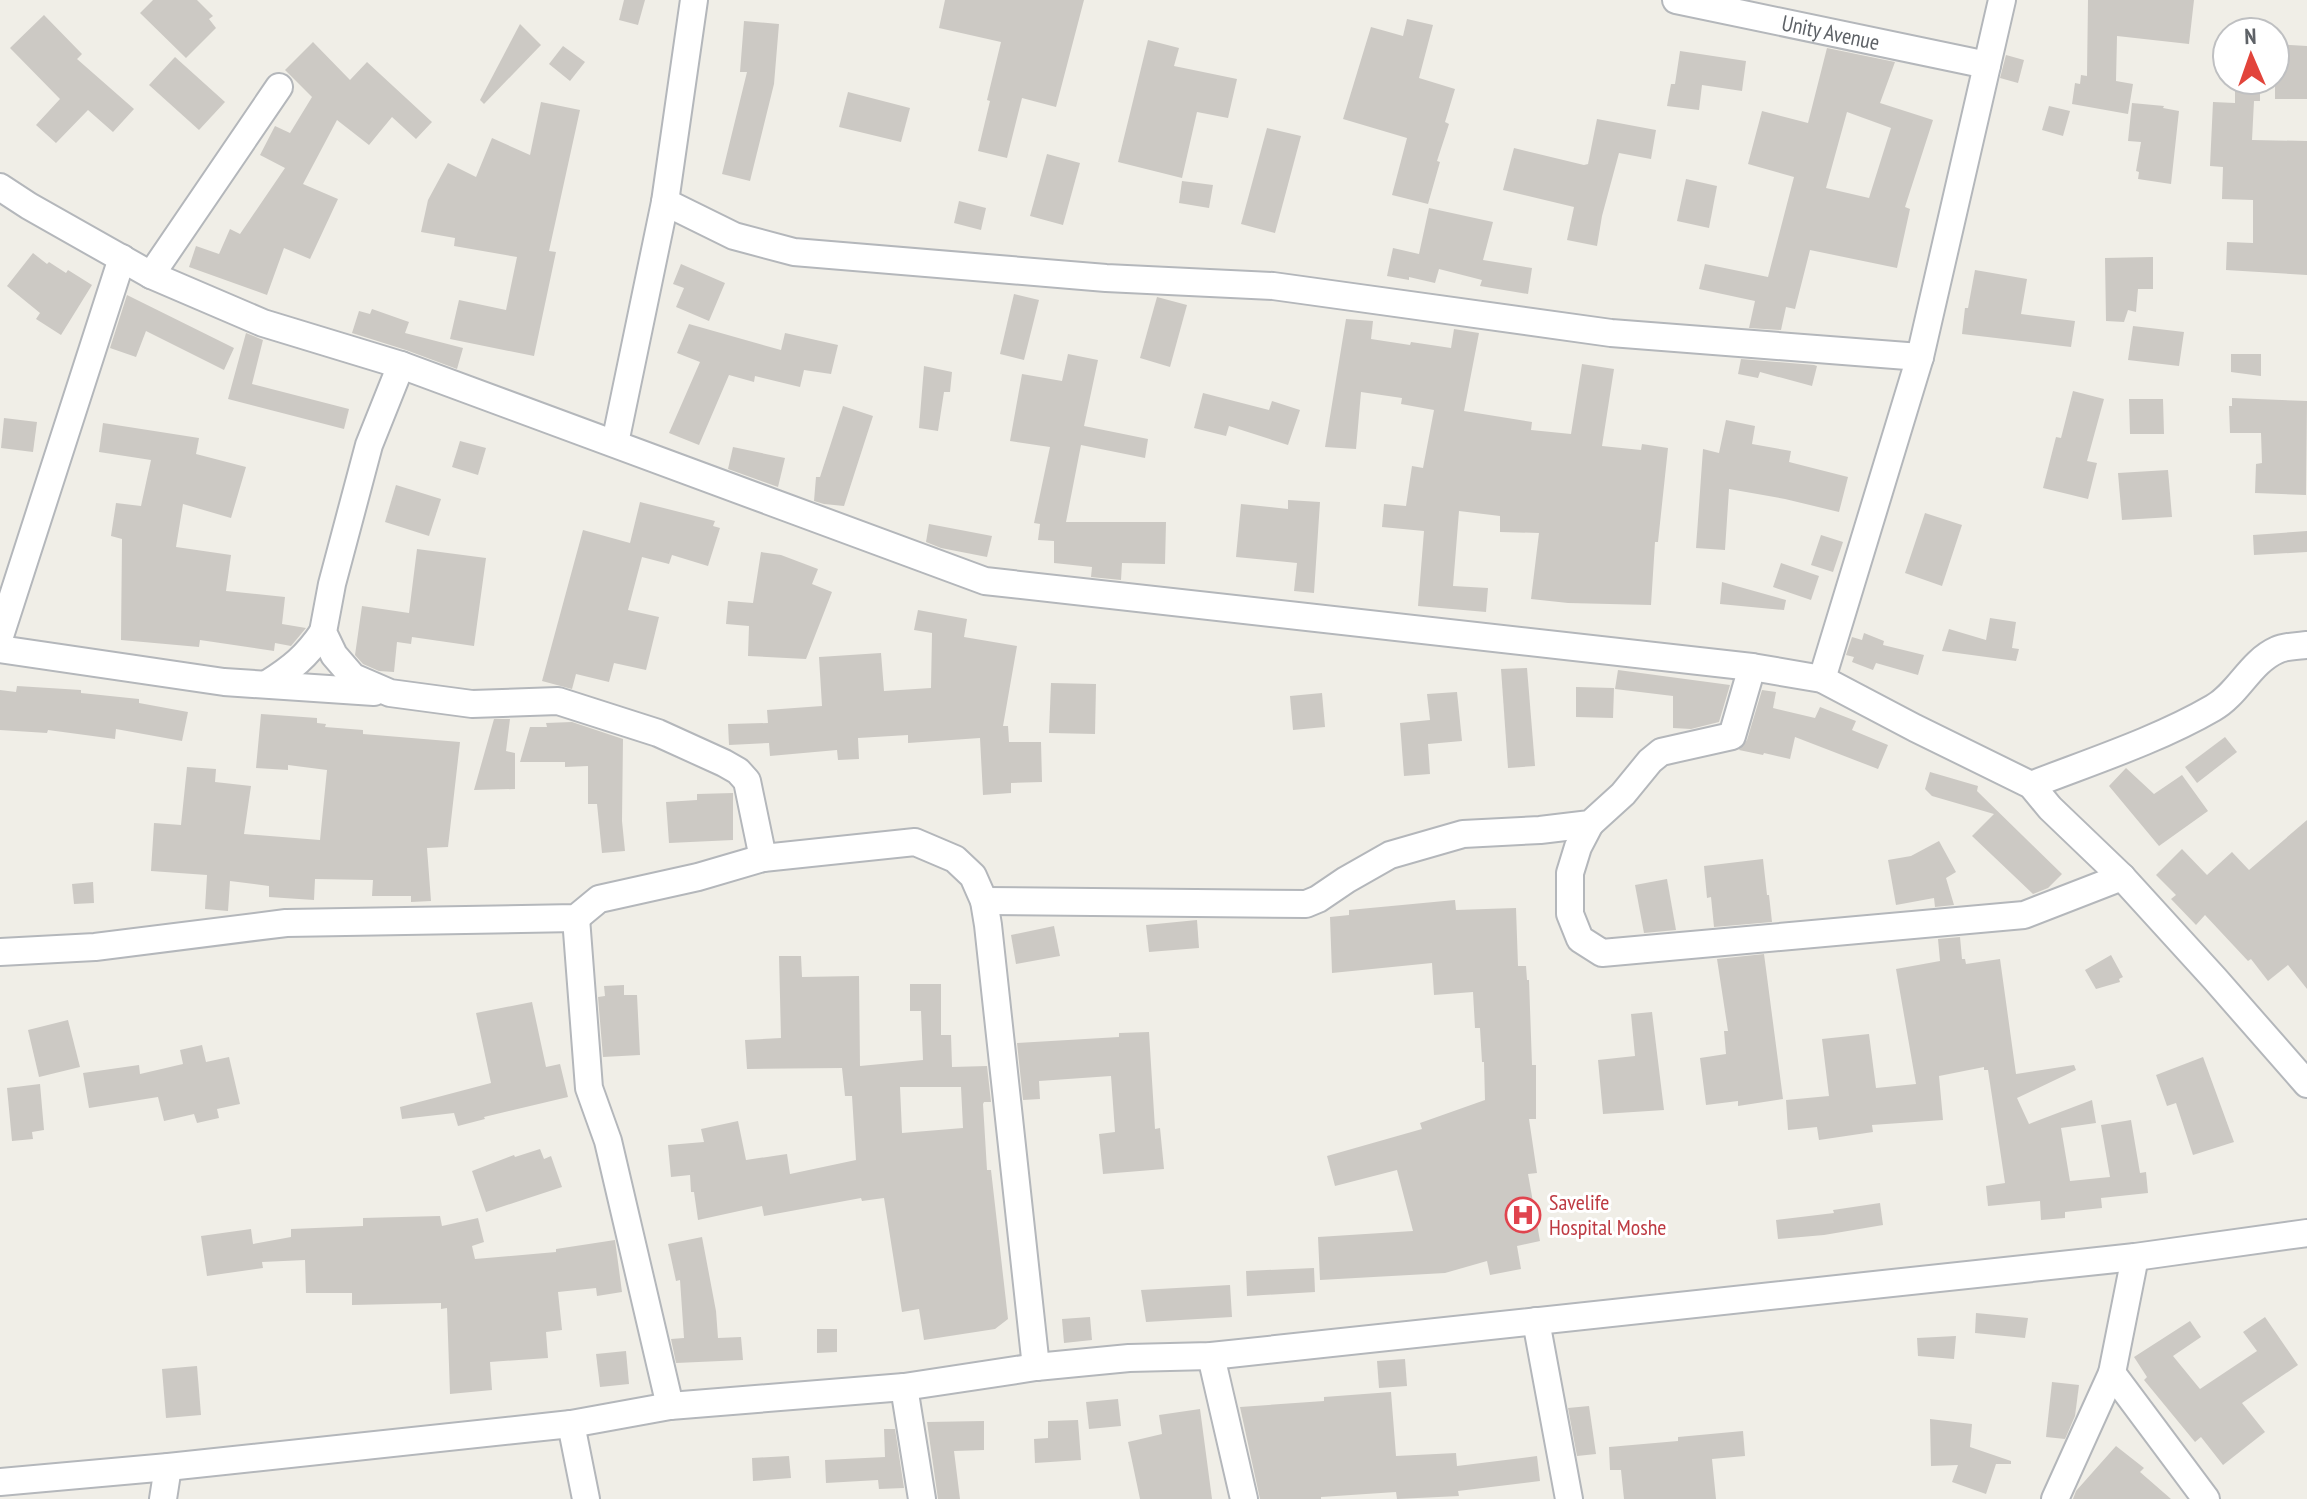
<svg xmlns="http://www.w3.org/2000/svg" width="2307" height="1499" viewBox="0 0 2307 1499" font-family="'PT Sans Narrow',sans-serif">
<rect width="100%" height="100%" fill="#f0eee7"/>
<!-- building -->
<g fill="#ccc9c4" fill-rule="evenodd">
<path d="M153,0H197L213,16L209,19L216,28L186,58L140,13Z"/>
<path d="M624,0H645L638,25L619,20Z"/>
<path d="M945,0H1084L1056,107L1022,98L1007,158L978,151L990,101L987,100L1001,42L939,28Z"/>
<path d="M2088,0H2194L2189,44L2117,36L2116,81L2133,84L2128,114L2072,104L2075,83L2080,84L2081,75L2087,76Z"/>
<path d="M44,15L82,54L77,59L134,109L113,132L88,110L56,143L36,125L60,99L10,48Z"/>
<path d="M1407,19L1433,25L1419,78L1455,89L1445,122L1449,124L1437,161L1440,162L1428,204L1392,195L1407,138L1343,119L1371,27L1403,36Z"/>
<path d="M744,21L779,24L774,84L750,181L722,174L747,72H740Z"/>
<path d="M520,24L541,45L484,104L480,100Z"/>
<path d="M1148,40L1179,48L1174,66L1237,79L1228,118L1197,112L1182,178L1118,162Z"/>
<path d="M313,42L350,80L367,62L432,122L416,139L392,117L369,145L337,120L303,184L338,199L310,259L284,248L267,295L189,267L196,246L219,254L230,229L240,234L285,168L260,155L275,126L290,133L312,97L285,70Z"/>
<path d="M2275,44L2307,46V99H2275Z"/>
<path d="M563,46L585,62L570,81L549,64Z"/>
<path d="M1827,48L1895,62L1880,103L1933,120L1905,207L1910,209L1897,268L1810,250L1795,309L1786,307L1781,330L1749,328L1755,301L1699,289L1705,264L1768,277L1794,177L1748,164L1762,111L1808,123ZM1847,112L1891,128L1869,198L1826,188Z"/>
<path d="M1680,51L1746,61L1742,91L1702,85L1699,110L1667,106L1671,84H1675Z"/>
<path d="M2006,55L2024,60L2018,83L2000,78Z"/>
<path d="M175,57L225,102L199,130L149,85Z"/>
<path d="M2235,80H2260V101H2254L2252,140L2307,141V275L2226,270L2227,242L2253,243V200L2222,199L2223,167L2210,166L2213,102L2235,103Z"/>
<path d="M848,92L910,108L901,142L839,127Z"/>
<path d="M541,102L580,110L549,251L556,252L534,356L450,339L459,300L506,310L517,257L454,246L455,238L421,232L428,200L448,163L476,177L492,138L530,155Z"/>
<path d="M2132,103L2164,106L2163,108L2179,111L2171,184L2138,179L2139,172L2136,171L2141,142L2128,141Z"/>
<path d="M2049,106L2070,111L2063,136L2042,130Z"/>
<path d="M1597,119L1656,130L1651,159L1619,153L1602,216L1597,246L1567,240L1574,207L1503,190L1514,148L1584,165L1588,164Z"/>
<path d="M1267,128L1301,136L1275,233L1241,224Z"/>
<path d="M1047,154L1080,163L1063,225L1030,216Z"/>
<path d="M1686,179L1717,186L1709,228L1677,221Z"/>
<path d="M1182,181L1213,185L1209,208L1179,203Z"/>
<path d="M959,201L986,208L981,230L954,223Z"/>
<path d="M1429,208L1493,222L1483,260L1532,268L1528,294L1480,286L1482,280L1439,269L1435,283L1409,277V280L1387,276L1393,248L1419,254Z"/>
<path d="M33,253L47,264L49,262L66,273L68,270L92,285L61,335L36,319L40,313L7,286Z"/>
<path d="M2153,257V289H2138L2136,312L2128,310L2124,322L2106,321L2105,258Z"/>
<path d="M681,264L725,283L709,321L676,307L684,288L673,284Z"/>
<path d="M1975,270L2027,279L2021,314L2075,321L2071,347L1962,334L1965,308H1968Z"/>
<path d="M1014,294L1039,300L1024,360L1000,354Z"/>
<path d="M127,295L234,348L224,370L146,331L136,357L110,348Z"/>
<path d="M1157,297L1187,305L1170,367L1140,358Z"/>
<path d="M372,309L409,322L405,333L463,348L457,369L406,350L352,333L359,311L370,314Z"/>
<path d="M1346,319L1373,321L1371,339L1410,345L1411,342L1451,348L1454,329L1479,333L1464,411L1532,422L1531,430L1571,434L1582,364L1614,369L1602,446L1641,450L1642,444L1668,448L1658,542H1655L1651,605L1568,603L1531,599L1539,533L1500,532V516L1459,511L1453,586L1488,588L1486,612L1418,606L1424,531L1382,527L1384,504L1406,506L1412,466L1423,468L1434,410L1401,404L1402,398L1361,392L1356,449L1325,447Z"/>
<path d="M689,324L781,350L785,333L838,345L831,374L804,370L800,387L755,376L754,382L729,375L699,445L669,433L700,362L677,353Z"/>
<path d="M2133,326L2184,332L2179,366L2128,360Z"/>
<path d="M246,333L263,340L252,384L349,409L344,429L228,399Z"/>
<path d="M1068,354L1098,360L1084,426L1148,439L1145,458L1081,445L1066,522H1166L1165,564L1122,563L1121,580L1091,577L1092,567L1054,563V541L1038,540L1040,524L1034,523L1050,447L1010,441L1022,374L1062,381Z"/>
<path d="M2231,354H2261V376L2231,372Z"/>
<path d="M1741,359L1814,365L1817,366L1812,386L1760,372L1758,378L1738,374Z"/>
<path d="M924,366L952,372L950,392H944L938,431L919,428Z"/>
<path d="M2073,391L2104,399L2087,461L2097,463L2088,499L2043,488L2056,437L2061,438Z"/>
<path d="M1203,393L1269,410L1272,401L1300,410L1288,445L1229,426L1226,436L1194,428Z"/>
<path d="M2232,398L2307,401L2306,495L2255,493L2256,464L2262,463L2261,433H2230L2229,406H2232Z"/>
<path d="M2129,399H2163L2164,434H2130Z"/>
<path d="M843,406L873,416L844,506L824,504L814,501L816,477H820Z"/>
<path d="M4,418L37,422L33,452L1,448Z"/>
<path d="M1726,420L1755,426L1752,444L1791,451L1789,462L1848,477L1839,512L1785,499L1729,489L1725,550L1696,548L1703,449L1719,453Z"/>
<path d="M103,423L199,438L196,454L246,467L231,518L183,504L176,547L231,555L226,591L285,597L282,624L306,628L291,646L275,643L274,651L200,640L199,647L121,640L122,539L111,536L116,503L141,506L151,460L99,452Z"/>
<path d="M460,441L486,448L478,475L452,467Z"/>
<path d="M733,447L785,458L778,487L728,469Z"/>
<path d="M2168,470L2172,517L2122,520L2118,473Z"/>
<path d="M396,485L441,499L429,536L385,522Z"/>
<path d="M1288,500L1320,502L1314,593L1294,591L1297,563L1236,557L1241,504L1288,509Z"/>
<path d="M640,502L715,521L713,526L720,528L708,566L672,555L669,564L642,557L628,610L659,617L646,670L614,663L609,682L576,674L572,689L542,681L583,530L630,543Z"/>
<path d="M1925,513L1962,525L1942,586L1905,573Z"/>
<path d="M929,524L992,536L987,557L941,548L926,542Z"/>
<path d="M2307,531V552L2254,555L2253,535Z"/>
<path d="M1821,535L1843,542L1833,572L1811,565Z"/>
<path d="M417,549L486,558L474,646L412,637L411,644L397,642L394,672L379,671L363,664L355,655L362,606L409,613Z"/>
<path d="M761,552L781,555L818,569L812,584L832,592L806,659L748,656L749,626L726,624L728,601L753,603Z"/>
<path d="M1781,563L1819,576L1811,600L1773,587Z"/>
<path d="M1722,582L1786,600L1784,610L1720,604Z"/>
<path d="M918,610L967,619L964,637L1017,646L1003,726H1008L1009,742H1041L1042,782L1011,783V793L983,795L980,738L908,743V735L858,738L859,759L838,760L837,750L770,756L769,743L729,745L728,724L768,723L767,710L822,706L819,657L881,653L884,691L931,688L932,633L914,630Z"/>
<path d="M1990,618L2016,622L2012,648L2019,649L2016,661L1942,651L1949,629L1986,640Z"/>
<path d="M1864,633L1884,641L1883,645L1924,655L1918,675L1876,663L1873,670L1852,662L1854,657L1846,655L1852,637L1862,640Z"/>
<path d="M1527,668L1535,766L1508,768L1501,669Z"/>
<path d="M1618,670L1730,685L1719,722L1691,729L1673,728V696L1615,689Z"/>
<path d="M1051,683L1096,684L1095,734L1049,733Z"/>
<path d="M17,686L81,690V693L139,699V703L188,712L182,741L116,729L115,739L48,730L47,733L0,730V690L16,692Z"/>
<path d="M1576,687L1614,688L1613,718L1576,717Z"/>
<path d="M1762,690L1776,692L1773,708L1815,718L1820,707L1856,721L1852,730L1888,745L1878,769L1795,737L1790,759L1764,753L1763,755L1739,750L1747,740Z"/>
<path d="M1457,692L1462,741L1428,744L1430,774L1404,776L1400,723L1430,720L1427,694Z"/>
<path d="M1322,693L1325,727L1293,730L1290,696Z"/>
<path d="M261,714L317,718V723L326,724L325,727L363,730V734L460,742L448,847L427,848L431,901L411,902V896H372L373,880L315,879L314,900L269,897V886L230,881L228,911L205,909L207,875L151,871L154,823L181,825L187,767L216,769L215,782L251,786L244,834L320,840L327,770L288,765V770L256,768Z"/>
<path d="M494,719H510L506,751L515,753V789L474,790Z"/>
<path d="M572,722L623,739L622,821L625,851L602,853L597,804H588V766L565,767V762H520L530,727H547L546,723Z"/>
<path d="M2225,737L2237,752L2197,783L2185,767Z"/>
<path d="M2126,768L2154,794L2182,775L2208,811L2159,846L2109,786Z"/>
<path d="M1930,772L1978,786L1977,791L2062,874L2048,888L2033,894L1972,836L1994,814L1932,796L1925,789Z"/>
<path d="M733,793V840L669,843L666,802L697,800V794Z"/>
<path d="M2307,820V989L2288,965L2268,981L2251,959L2248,961L2205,915L2196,925L2171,899L2176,895L2156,875L2182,849L2207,875L2232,852L2249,870Z"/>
<path d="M1939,841L1956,872L1946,878L1954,905L1935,907L1934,898L1896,905L1888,860L1911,856Z"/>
<path d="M1763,859L1767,895H1769L1772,922L1714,927L1711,897L1707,898L1704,866Z"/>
<path d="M1667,879L1676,930L1644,933L1635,885Z"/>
<path d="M93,882L94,903L74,904L72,884Z"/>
<path d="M1455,900L1456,910L1516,908L1518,966H1526L1527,980H1529L1532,1065H1536V1119H1529L1537,1173L1528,1174L1540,1241L1517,1246L1521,1269L1490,1275L1487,1261L1445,1273L1320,1280L1318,1237L1413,1231L1397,1170L1335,1186L1327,1156L1422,1129L1420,1123L1485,1100L1484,1062H1482L1480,1028H1475L1473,992L1434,995L1432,963L1332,973L1330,917L1349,915V910Z"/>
<path d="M1197,920L1199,948L1149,952L1146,925Z"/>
<path d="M1054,926L1060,956L1016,964L1011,935Z"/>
<path d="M1960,937L1962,959H1965L1966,964L2000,959L2016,1074L2074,1065L2076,1070L2017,1098L2029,1124L2092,1100L2096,1123L2061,1128L2070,1181L2110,1177L2101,1125L2131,1120L2140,1173L2146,1172L2148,1193L2101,1198L2102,1208L2065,1212V1218L2041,1220L2040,1201L1988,1206L1986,1186L2005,1183L1988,1070H1984V1067L1939,1076L1943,1120L1872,1125L1873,1132L1819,1140L1817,1127L1788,1130L1786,1100L1829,1096L1822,1039L1869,1034L1876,1088L1916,1084L1896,969L1940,961L1938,939Z"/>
<path d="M1764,954L1783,1099L1738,1106V1101L1706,1105L1700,1058L1726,1054L1724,1031H1728L1717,959Z"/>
<path d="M2111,955L2123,977L2119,979L2120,982L2096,989L2085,970Z"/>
<path d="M779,956H801L802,977L859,976L860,1066L923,1060L921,1011H910V984H941V1035H951L952,1067L987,1066L991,1102H984L983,1104L987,1170H991L1008,1319L995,1329L924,1340L919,1309L902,1312L884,1198L862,1201L861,1198L764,1216L762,1206L698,1220L694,1192H691L690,1175L671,1177L668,1145L704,1142L701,1129L738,1121L746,1160L787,1154L790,1174L856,1160L852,1096H845L842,1068L747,1069L745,1040L781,1038ZM900,1087H961L963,1128L902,1133Z"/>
<path d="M624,985V995H637L640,1055L603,1057L598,997L605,996L604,986Z"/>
<path d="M532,1002L546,1067L560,1064L568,1097L484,1117L485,1119L458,1126L454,1113L402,1119L400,1107L491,1083L476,1013Z"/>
<path d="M1652,1012L1664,1110L1603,1114L1598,1060L1635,1056L1631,1014Z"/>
<path d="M68,1020L80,1067L39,1077L28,1030Z"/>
<path d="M1149,1032L1155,1129L1160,1128L1164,1169L1103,1174L1099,1134L1115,1132L1111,1076L1039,1081L1040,1099L1023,1100L1017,1043L1119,1037V1033Z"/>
<path d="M202,1045L206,1062L229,1057L240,1104L217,1109L219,1118L197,1123L194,1114L164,1121L158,1097L89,1108L83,1073L139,1065L140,1074L183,1064L180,1050Z"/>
<path d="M2203,1057L2234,1142L2193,1155L2176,1103L2167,1106L2156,1075Z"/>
<path d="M40,1084L44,1130L32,1132L33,1139L12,1141L7,1088Z"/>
<path d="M540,1149L544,1159L551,1156L562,1187L486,1212L472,1171L514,1155L515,1157Z"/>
<path d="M1880,1203L1883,1225L1824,1235L1778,1239L1776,1220L1834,1213L1833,1210Z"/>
<path d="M440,1216L442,1226L478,1218L484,1242L472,1246L475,1259L556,1252V1249L615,1240L622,1292L597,1296L596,1288L558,1292L562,1330L546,1332L548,1358L490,1362L492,1390L450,1394L447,1308L441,1309V1303L352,1305V1293H306L305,1260L262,1262L263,1268L207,1276L201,1236L251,1229L253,1244L291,1237V1229L363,1226V1218Z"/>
<path d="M702,1237L716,1311L718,1338L741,1337L743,1360L676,1363L671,1339L684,1338L680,1280L676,1281L668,1244Z"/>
<path d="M1314,1268L1315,1292L1247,1296L1246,1271Z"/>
<path d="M1230,1285L1232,1317L1146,1322L1141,1290Z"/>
<path d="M1976,1313L2028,1318L2025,1338L1975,1333Z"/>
<path d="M1090,1317L1092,1340L1064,1343L1062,1319Z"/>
<path d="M2265,1317L2298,1365L2242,1403L2265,1432L2223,1465L2201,1437L2195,1442L2144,1380L2147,1377L2134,1357L2190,1321L2201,1337L2173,1356L2200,1389L2257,1351L2243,1332Z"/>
<path d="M817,1329H837V1352L817,1353Z"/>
<path d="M1956,1336L1954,1359L1918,1356L1917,1338Z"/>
<path d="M626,1351L629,1384L600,1387L596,1354Z"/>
<path d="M1405,1359L1407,1386L1379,1388L1377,1361Z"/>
<path d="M197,1366L201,1415L166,1418L162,1369Z"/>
<path d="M2052,1382L2079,1385L2075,1416L2065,1439L2046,1437Z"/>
<path d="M1391,1392L1396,1456L1456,1453L1457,1466L1537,1456L1540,1481L1458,1491L1459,1496L1397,1499L1396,1492L1321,1497V1499H1260L1240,1407L1324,1401V1397Z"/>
<path d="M1118,1399L1121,1426L1089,1429L1086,1402Z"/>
<path d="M1589,1406L1596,1454L1577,1456L1568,1408Z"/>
<path d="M1200,1409L1212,1499H1140L1128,1442L1162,1434L1159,1415Z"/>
<path d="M1930,1419L1972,1424L1970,1447L2011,1461V1464H1996L1986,1494L1952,1482L1958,1465L1931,1466Z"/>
<path d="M1078,1420L1081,1460L1035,1463L1034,1439L1048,1438V1421Z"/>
<path d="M984,1421V1450L954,1451L960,1499H938L927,1422Z"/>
<path d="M884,1429H895L904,1488L879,1489L878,1480L826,1483L825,1460L885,1457Z"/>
<path d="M1743,1431L1745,1456L1712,1459L1716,1499H1624L1621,1470H1610L1609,1447L1678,1441V1437Z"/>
<path d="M2116,1446L2144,1468L2140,1472L2171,1499H2073L2076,1491Z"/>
<path d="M789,1456L791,1478L753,1481L752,1458Z"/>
</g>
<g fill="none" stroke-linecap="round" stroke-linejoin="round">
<!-- street casing -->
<g stroke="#b4b7bb" stroke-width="30">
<g id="street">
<path id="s1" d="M1676,0L1987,65"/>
<path d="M0,187L29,206L151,275L263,323L401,365L985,581L1752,667L1822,679L1915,728L2031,785L2050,808L2122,877L2215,979L2307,1084"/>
<path d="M665,202L734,236L794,252L1106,278L1273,286L1611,333L1920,357"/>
<path d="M151,275L279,87"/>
<path d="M401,365L369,445L332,584L323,632L334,655L353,677L390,693L472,704L558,701L658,733L724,763L738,771L747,781L763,858"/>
<path d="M615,443L665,202L694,0"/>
<path d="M0,636L122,258"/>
<path d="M0,649L224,682L374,692"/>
<path d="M1822,679L1920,357L2002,0"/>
<path d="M267,684C292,668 306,657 323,632"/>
<path d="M2031,785C2090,762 2158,740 2213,708C2238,694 2250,662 2277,650C2285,646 2298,646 2307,645"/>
<path d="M1590,824L1578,847L1570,873V914L1580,939L1602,953L2024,915L2122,877"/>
<path d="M984,901L1306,904L1318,899L1346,880L1390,855L1463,834L1540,830L1590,824L1623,794L1650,761L1661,752L1732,736L1752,667"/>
<path d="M576,918L589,1088L608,1141L670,1406"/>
<path d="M0,952L95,947L286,923L576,918L599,899L698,877L763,858L915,842L955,859L973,876L984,901L988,925L1036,1367"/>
<path d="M1536,1321L1569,1499"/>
<path d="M1211,1356L1244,1499"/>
<path d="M2112,1373L2206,1499"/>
<path d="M904,1387L922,1499"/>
<path d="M571,1424L586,1499"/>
<path d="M0,1482L168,1467L571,1424L670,1406L904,1387L1036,1367L1129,1358L1211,1356L2135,1257L2307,1233"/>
<path d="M163,1499L168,1467"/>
<path d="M2055,1499L2112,1373L2135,1257"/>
</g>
</g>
<!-- street -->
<use href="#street" stroke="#fff" stroke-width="26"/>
</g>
<!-- icons -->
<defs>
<g id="hospital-ring" transform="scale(1.8)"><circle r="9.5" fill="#fff" stroke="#e0444e" stroke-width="1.5"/><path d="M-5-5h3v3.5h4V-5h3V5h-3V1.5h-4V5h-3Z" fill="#e0444e"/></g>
</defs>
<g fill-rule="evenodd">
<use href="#hospital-ring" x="1523" y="1215"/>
</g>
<g text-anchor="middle" stroke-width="6" stroke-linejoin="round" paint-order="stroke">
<!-- street labels -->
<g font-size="22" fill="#5e6267" stroke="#fff">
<text dy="8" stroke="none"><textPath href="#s1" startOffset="158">Unity Avenue</textPath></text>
</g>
<!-- health labels -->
<g font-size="22" fill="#be3a42" stroke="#fff" text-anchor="start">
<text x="1549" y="1210">Savelife<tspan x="1549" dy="25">Hospital Moshe</tspan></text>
</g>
</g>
<!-- north arrow -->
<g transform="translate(2251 56) rotate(358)"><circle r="38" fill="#ffffff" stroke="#bfc0c2" stroke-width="2"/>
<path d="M0-6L14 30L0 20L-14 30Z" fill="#e2443b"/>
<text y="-12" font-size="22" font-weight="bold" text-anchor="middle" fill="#5e6267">N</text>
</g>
</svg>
